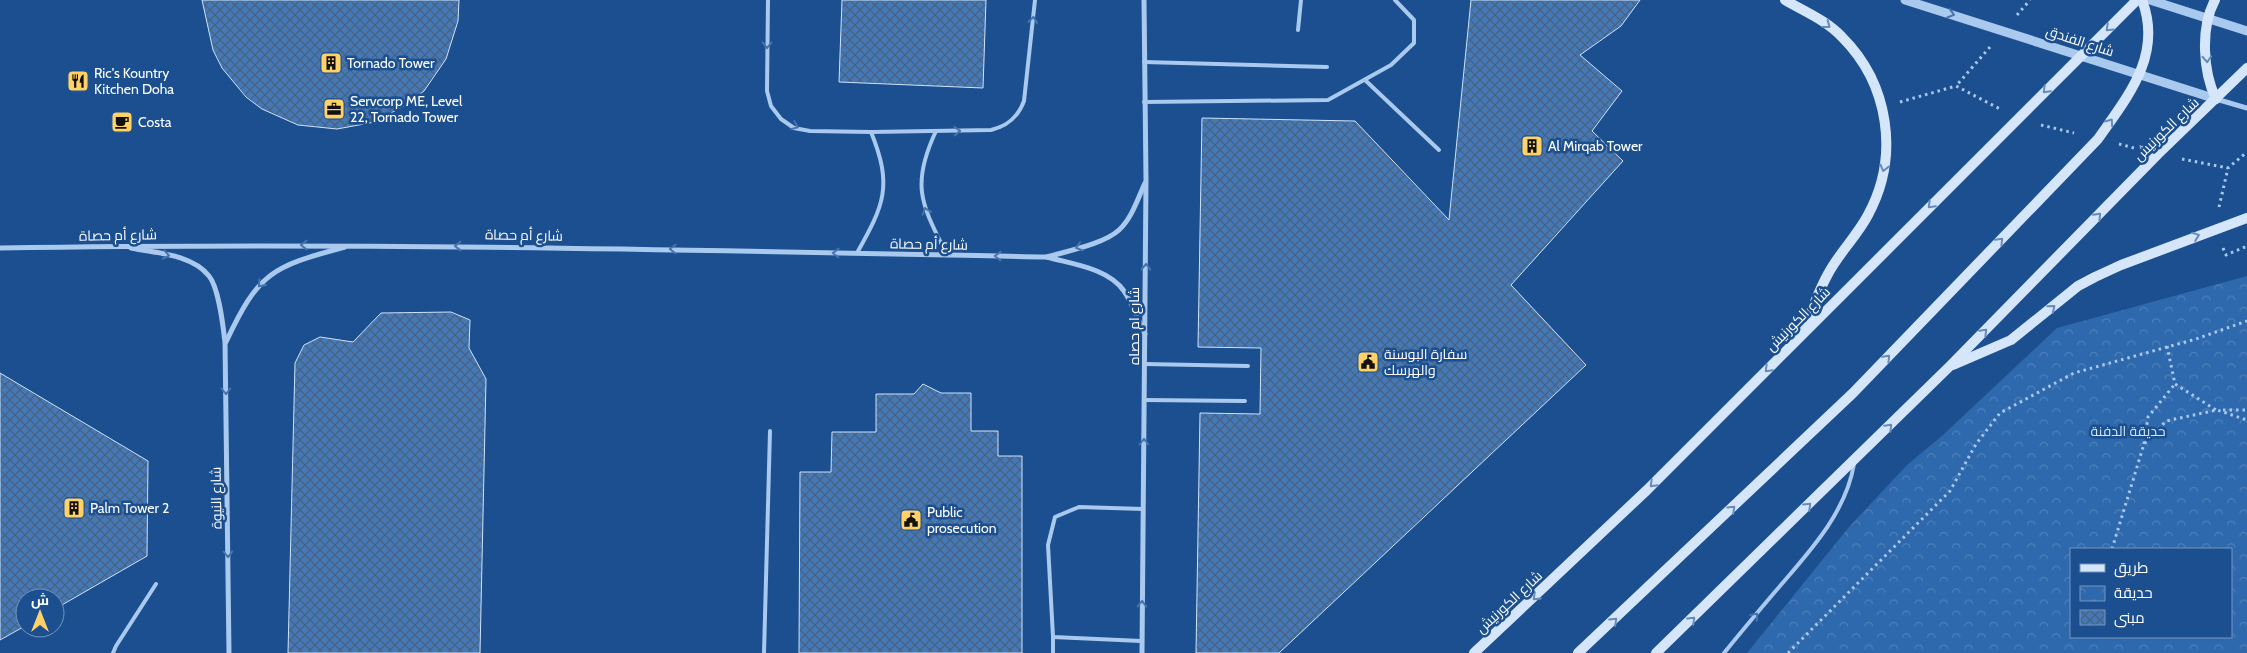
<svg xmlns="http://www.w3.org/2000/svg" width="2247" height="653" viewBox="0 0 2247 653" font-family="Cabin,Cairo,sans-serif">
<defs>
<pattern id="park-crowns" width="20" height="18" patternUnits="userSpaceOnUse" patternTransform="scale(1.25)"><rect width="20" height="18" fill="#2e69ad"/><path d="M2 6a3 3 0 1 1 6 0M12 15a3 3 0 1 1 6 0" fill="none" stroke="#4d80b9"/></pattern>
<pattern id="building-cross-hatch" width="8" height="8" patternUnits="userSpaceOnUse" patternTransform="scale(1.25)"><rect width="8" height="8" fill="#4478b7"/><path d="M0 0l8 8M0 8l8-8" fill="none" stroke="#486282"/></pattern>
</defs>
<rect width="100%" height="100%" fill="#1b4f8f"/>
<!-- park -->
<path fill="url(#park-crowns)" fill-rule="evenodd" d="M2247,276V653H1747L1849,527L1907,465L1943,435L2057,328ZM2071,549H2231V637H2071Z"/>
<!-- building -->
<g fill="url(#building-cross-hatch)" stroke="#cfe3fa">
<path d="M202,0H459L458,21L446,59L424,91L409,103L375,122L337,129L298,125L262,109L246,97L222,68L213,50Z"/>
<path d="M842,0H986L983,88L839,82Z"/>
<path d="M1471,0H1640L1621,26L1580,55L1622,91L1592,131L1623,161L1511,285L1586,365L1279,653H1196L1200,413L1260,414L1261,348L1198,347L1202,118L1355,121L1449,220Z"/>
<path d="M451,312L470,320L469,348L486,379L480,653H288L295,363L304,345L320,337L353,342L381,313Z"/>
<path d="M0,373L148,461L147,556L55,609V598H25V626L0,640Z"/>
<path d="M923,384L941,393H971V431H998V456H1022V653H799L800,472H831L832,432H876V394H914Z"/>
</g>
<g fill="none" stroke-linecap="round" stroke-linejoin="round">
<!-- path -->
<g stroke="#a9c9ee" stroke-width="3" stroke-dasharray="2.5 4" stroke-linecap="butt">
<path d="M2017,15L2030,0"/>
<path d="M1990,47L1956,86L2000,109"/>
<path d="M1900,102L1956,86"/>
<path d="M2041,125L2074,133"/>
<path d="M2119,144L2134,148"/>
<path d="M2182,159L2228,168"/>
<path d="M2219,207L2228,168L2247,152"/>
<path d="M2223,248L2226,255L2247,246"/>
<path d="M2167,346L2175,384L2216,410"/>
<path d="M2223,410H2247"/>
<path d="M2144,444L2148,417L2175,384"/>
<path d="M2112,549L2144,444L2166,421L2217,410L2247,420"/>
<path d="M1788,653L1950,491L1976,444L2000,413L2074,373L2196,339L2247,321"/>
</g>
<!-- service -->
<g stroke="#a9c9ee" stroke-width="4">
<path d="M768,0L767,91L771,106L781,119L794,128L810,131L871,132L991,130C1008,126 1018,117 1024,101L1035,0"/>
<path d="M1298,30L1301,0"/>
<path d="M1144,62L1327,67"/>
<path d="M1365,80L1439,150"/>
<path d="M1144,102L1328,100L1391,65L1414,43V20L1395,0"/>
<path d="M936,131C910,186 922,205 947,255"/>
<path d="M857,253C884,205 893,186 871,132"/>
<path d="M1145,364L1248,366"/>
<path d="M1144,400L1245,401"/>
<path d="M1053,637V653"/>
<path d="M1141,641L1053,637L1048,545L1055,517L1079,507L1143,509"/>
<path d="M113,653L116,646L156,584"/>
<path d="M764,653L770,431"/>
<path d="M1724,653C1742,631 1761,608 1780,586C1811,550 1846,512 1854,464"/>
</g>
<!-- minor -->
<g stroke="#a9c9ee" stroke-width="5">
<path d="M2216,99L2247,108"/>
<path d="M0,248C349,242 698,250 1047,257C1072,264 1108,268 1124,291C1133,304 1138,320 1145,334"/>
<path d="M131,248C155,253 192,254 209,276C219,288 223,326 225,342L229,653"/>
<path d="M1047,257C1067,251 1104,244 1119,230C1132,218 1138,198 1145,183"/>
<path d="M226,342C259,272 271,267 345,247"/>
<path d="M1142,653L1146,180L1144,0"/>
</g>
<!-- tertiary -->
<g stroke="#a9c9ee" stroke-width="9">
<path d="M1905,0L2216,99"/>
<path d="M2150,0L2247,31"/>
</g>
<!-- secondary -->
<g stroke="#d6e6fa" stroke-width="10">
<path d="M1785,0C1805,12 1826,20 1842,37C1889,84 1900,156 1868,215C1857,236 1839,253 1828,274C1818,292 1811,312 1804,330"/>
<path d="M2215,0C2200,28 2203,72 2216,99"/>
<path d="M1953,365L2011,340L2078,286L2095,277L2121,265L2247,218"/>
<path d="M1474,653L1647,490L2137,0"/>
<path d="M1578,653L1853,393L2098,139C2128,96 2163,55 2142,0"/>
<path d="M1656,653L1950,366L2158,154L2247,68"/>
</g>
</g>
<!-- one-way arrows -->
<defs><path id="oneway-chevron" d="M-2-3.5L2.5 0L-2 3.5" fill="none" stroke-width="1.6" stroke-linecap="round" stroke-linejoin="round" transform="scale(1.25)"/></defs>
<g stroke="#4674ac">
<use href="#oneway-chevron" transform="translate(1951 14) rotate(17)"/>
<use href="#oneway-chevron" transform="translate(1033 20) rotate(-84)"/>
<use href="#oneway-chevron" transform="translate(767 45) rotate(91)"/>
<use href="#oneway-chevron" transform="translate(795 126) rotate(22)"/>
<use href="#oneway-chevron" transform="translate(957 131) rotate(-2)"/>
<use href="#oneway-chevron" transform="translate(926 211) rotate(-109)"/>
<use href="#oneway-chevron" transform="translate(304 245) rotate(180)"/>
<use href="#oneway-chevron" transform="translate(458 246) rotate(-180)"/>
<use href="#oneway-chevron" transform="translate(1079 247) rotate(163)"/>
<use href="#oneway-chevron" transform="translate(673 249) rotate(-179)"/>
<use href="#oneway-chevron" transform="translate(836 253) rotate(-179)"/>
<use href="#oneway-chevron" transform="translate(166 255) rotate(11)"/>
<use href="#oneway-chevron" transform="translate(998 256) rotate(-179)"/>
<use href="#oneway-chevron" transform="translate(1146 267) rotate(-89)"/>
<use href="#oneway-chevron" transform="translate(261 284) rotate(132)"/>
<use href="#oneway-chevron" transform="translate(226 391) rotate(89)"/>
<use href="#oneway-chevron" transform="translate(1144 442) rotate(-90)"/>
<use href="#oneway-chevron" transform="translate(228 554) rotate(89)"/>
<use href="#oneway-chevron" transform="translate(1142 604) rotate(-89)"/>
<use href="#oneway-chevron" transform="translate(1755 616) rotate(-50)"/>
</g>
<g stroke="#668bba">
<use href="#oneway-chevron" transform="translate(1827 25) rotate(37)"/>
<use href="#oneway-chevron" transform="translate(2109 28) rotate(136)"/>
<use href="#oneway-chevron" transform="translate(2207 59) rotate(87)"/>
<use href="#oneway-chevron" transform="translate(2046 90) rotate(135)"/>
<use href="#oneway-chevron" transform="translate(2110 122) rotate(-55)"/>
<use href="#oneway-chevron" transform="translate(1884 168) rotate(104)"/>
<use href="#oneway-chevron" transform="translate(1931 205) rotate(135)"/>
<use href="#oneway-chevron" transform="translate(2098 216) rotate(-46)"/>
<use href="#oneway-chevron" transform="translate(2196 236) rotate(-21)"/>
<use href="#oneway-chevron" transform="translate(2000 241) rotate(-46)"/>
<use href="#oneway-chevron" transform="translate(2052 308) rotate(-39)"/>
<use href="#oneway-chevron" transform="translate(1984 332) rotate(-45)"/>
<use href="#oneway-chevron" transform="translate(1887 358) rotate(-46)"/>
<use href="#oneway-chevron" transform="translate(1768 369) rotate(135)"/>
<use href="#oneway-chevron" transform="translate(1889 427) rotate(-45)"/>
<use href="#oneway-chevron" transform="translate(1653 484) rotate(135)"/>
<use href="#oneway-chevron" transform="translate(1808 506) rotate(-44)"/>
<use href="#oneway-chevron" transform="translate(1732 509) rotate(-43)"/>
<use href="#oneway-chevron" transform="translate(1536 597) rotate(136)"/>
<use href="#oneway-chevron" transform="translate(1692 620) rotate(-44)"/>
<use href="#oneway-chevron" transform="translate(1614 621) rotate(-43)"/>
</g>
<!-- icons -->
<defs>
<g id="building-square" transform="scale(1.125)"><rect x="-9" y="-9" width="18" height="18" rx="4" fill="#ffd166" stroke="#1b4f8f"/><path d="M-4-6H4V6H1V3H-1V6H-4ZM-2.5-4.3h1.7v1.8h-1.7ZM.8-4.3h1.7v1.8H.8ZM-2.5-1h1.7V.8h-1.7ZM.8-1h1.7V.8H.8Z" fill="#111"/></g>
<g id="restaurant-square" transform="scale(1.125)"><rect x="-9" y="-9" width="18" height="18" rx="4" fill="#ffd166" stroke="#1b4f8f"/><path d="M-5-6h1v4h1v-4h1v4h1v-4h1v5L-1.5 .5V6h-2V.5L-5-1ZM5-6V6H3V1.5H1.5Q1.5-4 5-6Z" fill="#111"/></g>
<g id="office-square" transform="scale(1.125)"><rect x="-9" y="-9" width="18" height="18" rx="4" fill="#ffd166" stroke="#1b4f8f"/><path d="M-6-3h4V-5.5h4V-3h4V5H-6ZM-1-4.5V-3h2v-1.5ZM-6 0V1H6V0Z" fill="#111"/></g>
<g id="cafe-square" transform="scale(1.125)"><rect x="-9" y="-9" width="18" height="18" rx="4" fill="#ffd166" stroke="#1b4f8f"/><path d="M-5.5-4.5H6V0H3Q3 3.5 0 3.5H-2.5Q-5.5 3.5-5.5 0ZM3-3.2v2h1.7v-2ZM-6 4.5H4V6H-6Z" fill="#111"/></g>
<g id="civic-square" transform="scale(1.125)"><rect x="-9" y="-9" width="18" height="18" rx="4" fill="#ffd166" stroke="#1b4f8f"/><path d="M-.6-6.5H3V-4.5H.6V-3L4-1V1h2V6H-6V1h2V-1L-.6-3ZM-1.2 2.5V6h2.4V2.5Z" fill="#111"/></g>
</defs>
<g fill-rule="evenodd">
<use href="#building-square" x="331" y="63"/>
<use href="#restaurant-square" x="78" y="81"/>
<use href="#office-square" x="334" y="109"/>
<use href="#cafe-square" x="122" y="122"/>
<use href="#building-square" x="1532" y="146"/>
<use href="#civic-square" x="1368" y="362"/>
<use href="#building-square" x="74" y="508"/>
<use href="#civic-square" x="911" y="520"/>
</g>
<g text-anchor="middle" stroke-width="5" stroke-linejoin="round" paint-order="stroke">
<!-- street labels -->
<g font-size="14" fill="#fff" stroke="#1b4f8f">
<text transform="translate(2080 41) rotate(18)" y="5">شارع الفندق</text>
<text transform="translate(2166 129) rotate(-44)" y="5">شارع الكورنيش</text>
<text transform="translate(118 235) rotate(-1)" y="5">شارع أم حصاة</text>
<text transform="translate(524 235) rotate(1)" y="5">شارع أم حصاة</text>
<text transform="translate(929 244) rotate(1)" y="5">شارع أم حصاة</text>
<text transform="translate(1798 319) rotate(-45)" y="5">شارع الكورنيش</text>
<text transform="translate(1134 326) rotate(-90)" y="5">شارع ام حصاه</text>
<text transform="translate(216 498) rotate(-91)" y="5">شارع النيوة</text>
<text transform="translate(1509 602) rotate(-43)" y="5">شارع الكورنيش</text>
</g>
<!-- poi labels -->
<g font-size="14" fill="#fff" stroke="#1b4f8f" text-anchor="start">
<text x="347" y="68">Tornado Tower</text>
<text x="94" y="78">Ric's Kountry<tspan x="94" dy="16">Kitchen Doha</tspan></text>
<text x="350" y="106">Servcorp ME, Level<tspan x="350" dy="16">22, Tornado Tower</tspan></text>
<text x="138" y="127">Costa</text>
<text x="1548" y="151">Al Mirqab Tower</text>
<text x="1384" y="359">سفارة البوسنة<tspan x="1384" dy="16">والهرسك</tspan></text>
<text x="90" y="513">Palm Tower 2</text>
<text x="927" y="517">Public<tspan x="927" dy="16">prosecution</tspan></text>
</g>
<!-- park labels -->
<g font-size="14" fill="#cfe3fa" stroke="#1b4f8f">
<text x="2128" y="436">حديقة الدفنة</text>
</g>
</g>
<!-- legend -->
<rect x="2070" y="548" width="162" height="90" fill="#1b4f8f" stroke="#7695bc"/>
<rect x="2080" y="564" width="25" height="8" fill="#d6e6fa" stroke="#7695bc"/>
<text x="2114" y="573" font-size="15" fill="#ffffff">طريق</text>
<rect x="2080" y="586" width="25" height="15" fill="url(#park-crowns)" stroke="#7695bc"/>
<text x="2114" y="598" font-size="15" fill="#ffffff">حديقة</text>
<rect x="2080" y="610" width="25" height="15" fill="url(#building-cross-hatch)" stroke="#7695bc"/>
<text x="2114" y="623" font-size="15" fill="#ffffff">مبنى</text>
<!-- north arrow -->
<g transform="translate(40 613)"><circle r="24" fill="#1b4f8f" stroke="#7695bc"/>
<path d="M0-4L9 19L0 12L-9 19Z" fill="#ffd166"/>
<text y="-8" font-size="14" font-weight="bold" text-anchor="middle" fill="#ffffff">ش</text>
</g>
</svg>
